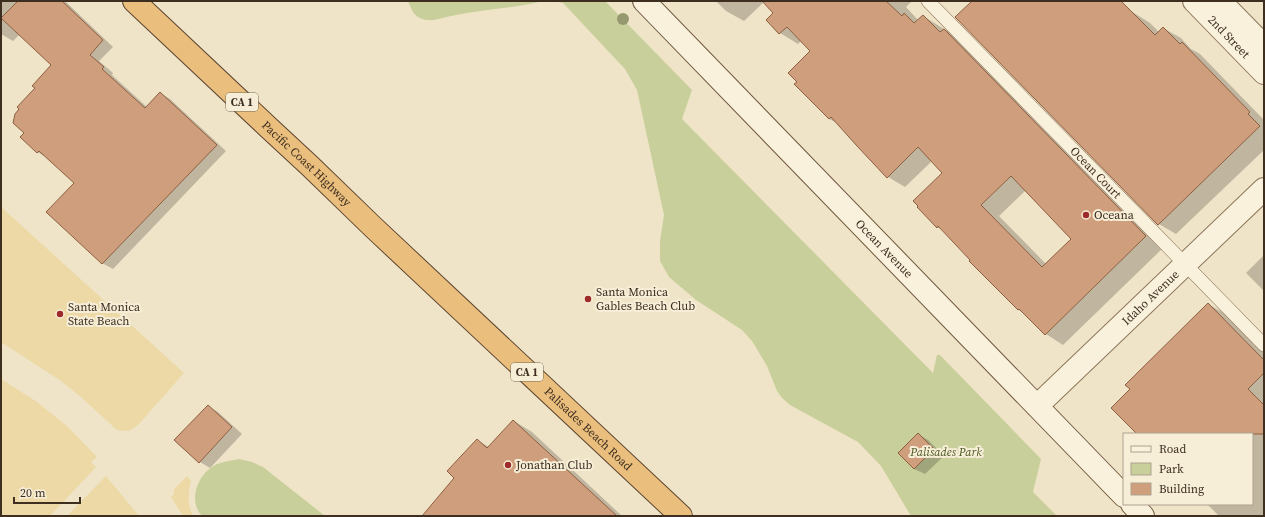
<svg xmlns="http://www.w3.org/2000/svg" width="1265" height="517" viewBox="0 0 1265 517" font-family="'Source Serif 4',serif">
<rect width="100%" height="100%" fill="#f0e4c8"/>
<!-- green -->
<g fill="#c9cf9b">
<path d="M408,1H543C513,9 481,9 451,16C441,18 430,23 420,18C413,15 411,8 408,1Z"/>
<path d="M555,1H605L692,90L682,119L933,373L937,355H940L1041,459L1033,492L1057,516H911L881,466L858,442L790,405L782,398L777,391L767,366L752,341L742,330L696,300L669,277L660,261V241L664,215L637,90L625,69L563,3Z"/>
<path d="M239,459L252,462L263,467L325,516H202C189,502 196,480 209,469C217,462 229,461 239,459Z"/>
</g>
<!-- sand -->
<g fill="#ecd9a5">
<path d="M1,207L184,373L138,425L129,431L117,430L81,397L61,381L1,342Z"/>
<path d="M1,379L37,402L68,427L97,457L91,462L96,467L50,516H1Z"/>
<path d="M106,476L139,516H67Z"/>
<path d="M187,476L191,481C188,494 187,503 193,516H183L171,497L174,494V489Z"/>
</g>
<!-- shadow -->
<g fill="#0003" fill-rule="evenodd">
<path d="M1,1H65L113,47L99,61L113,73L112,75L147,107L160,93L170,99L226,151L113,269L102,263L75,183L48,158L37,152L25,133L36,88L53,65L20,34L13,41L1,34Z"/>
<path d="M716,1H912L906,7L919,21L923,16L962,40L1164,247L1063,345L1046,334L1025,313L1018,310L944,231L937,227L943,173L932,161L905,187L888,177L839,124L829,119L796,84L798,82L812,51L802,40L798,44L780,33L767,20L775,13L764,2L744,21L726,11ZM1026,190L1073,239L1046,264L999,216Z"/>
<path d="M974,1H1115L1150,23L1159,32L1163,28L1181,38L1191,49L1200,54L1264,120V150L1176,234L1159,224Z"/>
<path d="M1264,255V291L1246,273Z"/>
<path d="M1208,304L1231,317L1264,351V516H1219L1207,504H1252V434H1138L1131,389Z"/>
<path d="M208,406L218,412L242,434L210,468L200,462Z"/>
<path d="M514,421L532,432L622,516H424L456,477L477,440L489,447Z"/>
<path d="M918,434L928,440L944,456L925,474L914,469L899,453Z"/>
</g>
<!-- building -->
<g fill="#cf9f7d" stroke="#8d5f41" fill-rule="evenodd">
<path d="M18,1H62L103,40L90,55L104,67L102,69L145,108L160,92L217,145L102,264L46,212L74,183L39,151L37,153L20,137L24,133L13,123L15,114L19,109L17,107L35,88L32,86L51,65L1,18Z"/>
<path d="M762,1H886L902,16L904,13L914,23L923,15L940,32L944,29L1146,236L1045,335L1019,309L1018,310L969,261L970,260L938,226L937,228L917,207L918,206L913,201L942,173L918,147L887,178L857,146L831,117L829,119L794,84L797,82L788,73L810,51L787,27L779,34L766,20L773,13ZM1011,176L1071,239L1042,267L981,205Z"/>
<path d="M972,1H1121L1155,35L1163,27L1180,44L1182,42L1250,112L1248,114L1260,126L1158,225L955,17Z"/>
<path d="M1208,303L1264,360V373L1248,389L1264,405V434H1137L1111,408L1130,389L1125,385Z"/>
<path d="M208,405L232,427L199,463L174,440Z"/>
<path d="M513,420L617,516H422L454,478L447,471L477,439L487,448Z"/>
<path d="M918,433L934,449L914,469L898,453Z"/>
</g>
<g fill="none" stroke-linecap="round" stroke-linejoin="round">
<!-- service casing -->
<g stroke="#8d765c" stroke-width="14">
<g id="service">
<path id="s1" d="M928,1L1264,345"/>
</g>
</g>
<!-- minor casing -->
<g stroke="#8d765c" stroke-width="24">
<g id="minor">
<path id="s2" d="M1194,1L1264,73"/>
<path d="M1220,1L1264,46"/>
<path id="s3" d="M1037,406L1264,189"/>
</g>
</g>
<!-- secondary casing -->
<g stroke="#6f573f" stroke-width="24">
<g id="secondary">
<path id="s4" d="M644,1L1124,496"/>
<path d="M1132,504L1143,516"/>
</g>
</g>
<!-- trunk casing -->
<g stroke="#5b4430" stroke-width="24">
<g id="trunk">
<path id="s5" d="M134,1L269,128L310,166L373,227L681,516"/>
</g>
</g>
<!-- service -->
<use href="#service" stroke="#faf1dc" stroke-width="13"/>
<!-- minor -->
<use href="#minor" stroke="#faf1dc" stroke-width="22"/>
<!-- secondary -->
<use href="#secondary" stroke="#faf1dc" stroke-width="22"/>
<!-- trunk -->
<use href="#trunk" stroke="#eabe7c" stroke-width="22"/>
</g>
<!-- trees -->
<circle fill="#96986f" cx="623" cy="19" r="6"/>
<!-- markers -->
<g fill="#9e2a2b" stroke="#f7eed8" stroke-width="1.5">
<circle cx="1086" cy="215" r="4"/>
<circle cx="588" cy="299" r="4"/>
<circle cx="60" cy="314" r="4"/>
<circle cx="508" cy="465" r="4"/>
</g>
<g text-anchor="middle" stroke-width="4" stroke-linejoin="round" paint-order="stroke">
<!-- shield labels -->
<g fill="#f7eed8" stroke="#756857" stroke-width="1">
<rect x="226" y="93" width="32" height="18" rx="3"/>
<rect x="511" y="363" width="32" height="18" rx="3"/>
</g>
<g font-size="11" font-weight="bold" fill="#3d2e20">
<text x="242" y="106">CA 1</text>
<text x="527" y="376">CA 1</text>
</g>
<!-- street labels -->
<g font-size="12" fill="#3d2e20" stroke="#f7eed8">
<text dy="4" stroke="none"><textPath href="#s2" startOffset="50">2nd Street</textPath></text>
<text dy="4" stroke="none"><textPath href="#s5" startOffset="237">Pacific Coast Highway</textPath></text>
<text dy="4" stroke="none"><textPath href="#s1" startOffset="240">Ocean Court</textPath></text>
<text dy="4" stroke="none"><textPath href="#s4" startOffset="345">Ocean Avenue</textPath></text>
<text dy="4" stroke="none"><textPath href="#s3" startOffset="157">Idaho Avenue</textPath></text>
<text dy="4" stroke="none"><textPath href="#s5" startOffset="624">Palisades Beach Road</textPath></text>
</g>
<!-- poi labels -->
<g font-size="12" fill="#3d2e20" stroke="#f7eed8" text-anchor="start">
<text x="1094" y="219">Oceana</text>
<text x="596" y="296">Santa Monica<tspan x="596" dy="14">Gables Beach Club</tspan></text>
<text x="68" y="311">Santa Monica<tspan x="68" dy="14">State Beach</tspan></text>
<text x="516" y="469">Jonathan Club</text>
</g>
<!-- park labels -->
<g font-size="12" font-style="italic" fill="#4d5a26" stroke="#f7eed8">
<text x="946" y="456">Palisades Park</text>
</g>
</g>
<!-- border -->
<rect width="1265" height="517" fill="none" stroke="#3d2e20" stroke-width="4"/>
<!-- legend -->
<rect x="1123" y="433" width="130" height="72" fill="#f7eed8" stroke="#ada18e"/>
<rect x="1131" y="446" width="20" height="6" fill="#faf1dc" stroke="#ada18e"/>
<text x="1159" y="453" font-size="12" fill="#3d2e20">Road</text>
<rect x="1131" y="463" width="20" height="12" fill="#c9cf9b" stroke="#ada18e"/>
<text x="1159" y="473" font-size="12" fill="#3d2e20">Park</text>
<rect x="1131" y="483" width="20" height="12" fill="#cf9f7d" stroke="#ada18e"/>
<text x="1159" y="493" font-size="12" fill="#3d2e20">Building</text>
<!-- scale -->
<path d="M14 497v6h66v-6" fill="none" stroke="#3d2e20" stroke-width="2"/>
<text x="20" y="497" font-size="12" fill="#3d2e20" stroke="#f7eed8" stroke-width="3" paint-order="stroke">20 m</text>
</svg>
